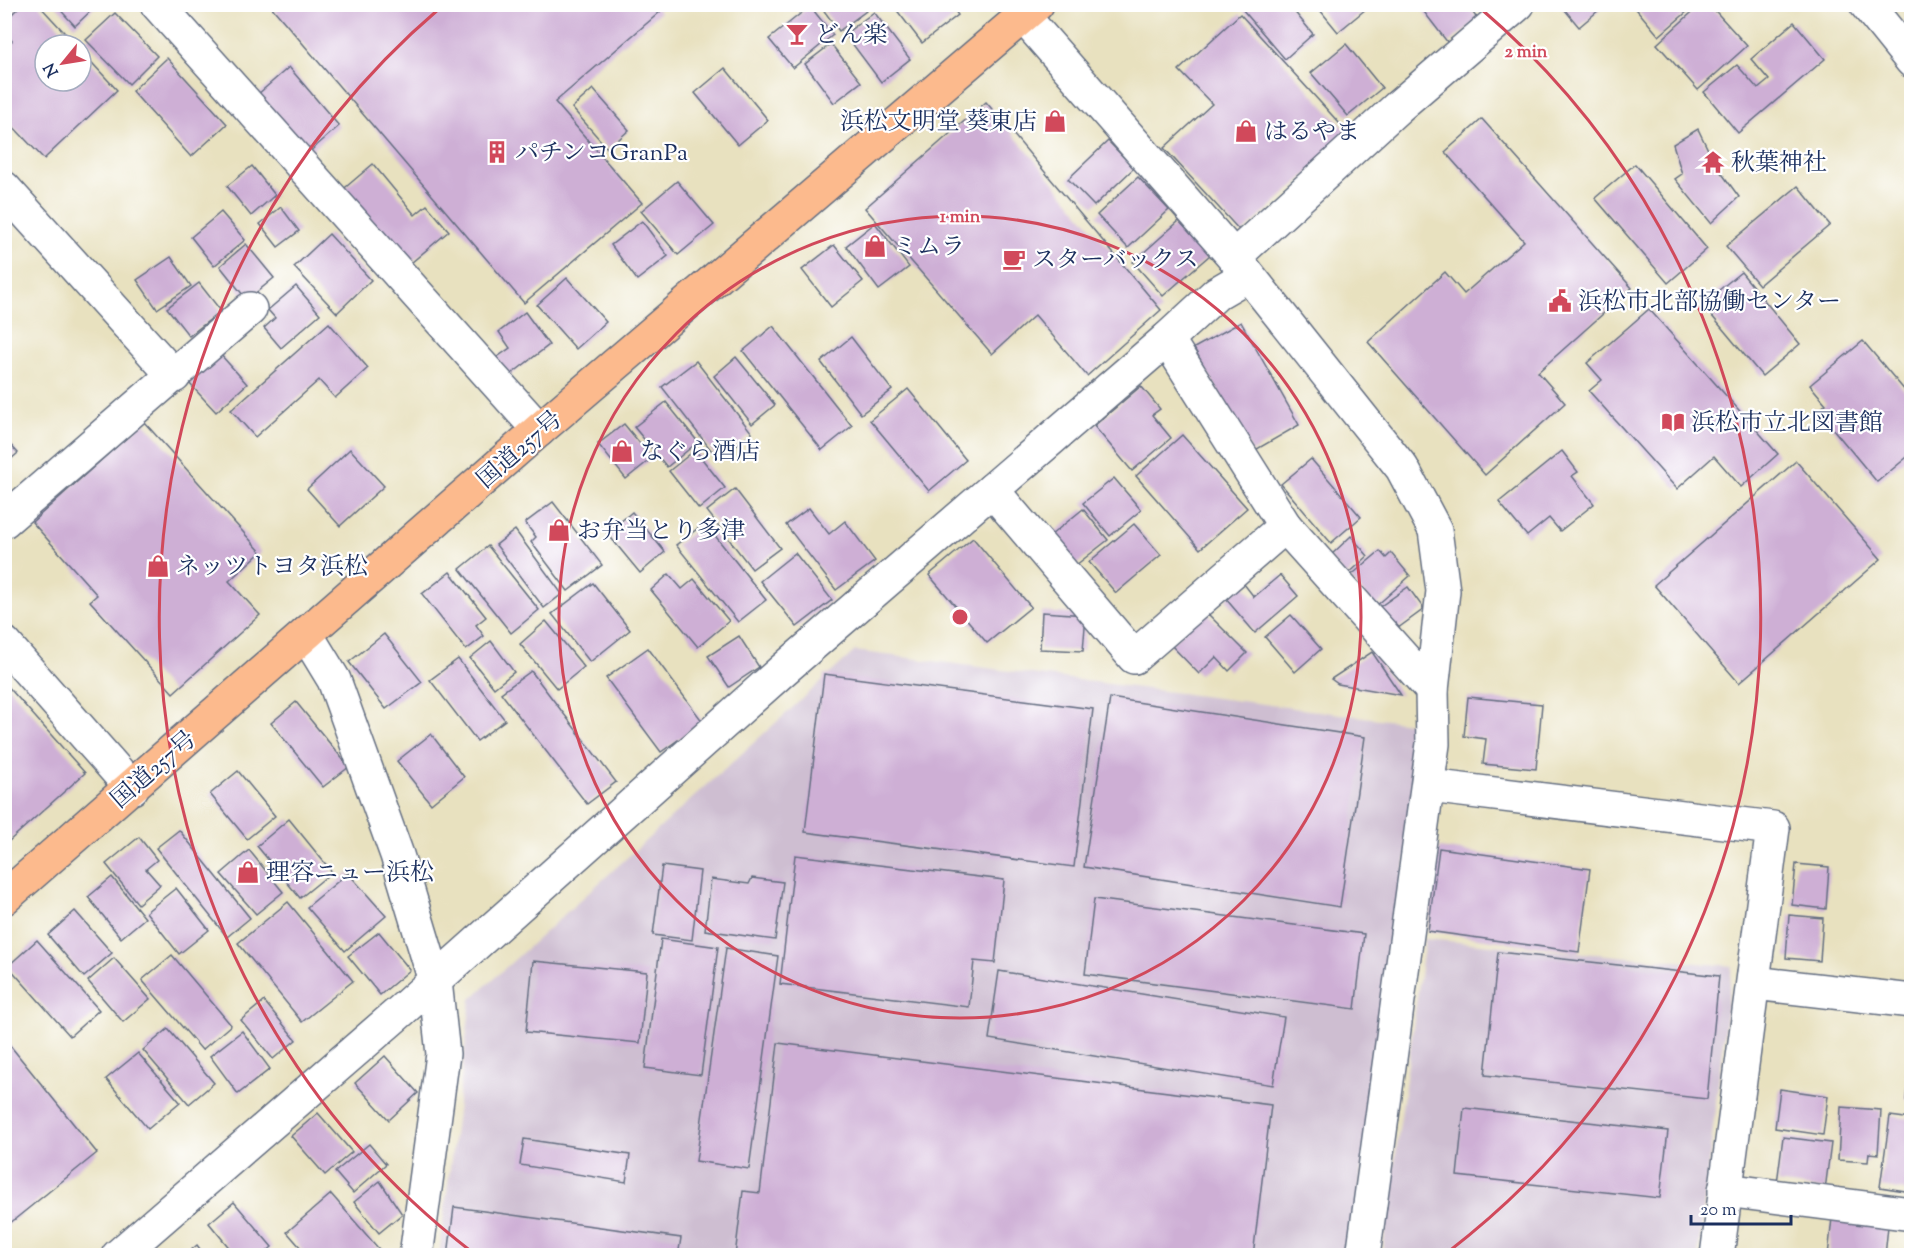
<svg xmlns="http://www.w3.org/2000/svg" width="1916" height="1260" viewBox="0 0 1916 1260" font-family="'Sorts Mill Goudy','Noto Serif JP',serif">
<rect width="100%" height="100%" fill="#fff"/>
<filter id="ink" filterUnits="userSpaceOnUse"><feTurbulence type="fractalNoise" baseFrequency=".0167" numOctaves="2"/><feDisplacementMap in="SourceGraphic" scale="12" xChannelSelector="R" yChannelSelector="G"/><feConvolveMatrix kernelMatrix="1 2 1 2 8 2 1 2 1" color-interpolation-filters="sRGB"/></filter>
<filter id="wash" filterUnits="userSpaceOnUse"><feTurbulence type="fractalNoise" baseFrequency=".008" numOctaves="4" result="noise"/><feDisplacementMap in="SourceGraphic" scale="24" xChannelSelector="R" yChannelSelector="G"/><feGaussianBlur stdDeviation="1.35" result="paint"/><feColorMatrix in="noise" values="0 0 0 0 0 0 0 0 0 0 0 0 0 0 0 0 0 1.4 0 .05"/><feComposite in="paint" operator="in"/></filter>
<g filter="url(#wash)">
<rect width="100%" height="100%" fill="#e8e1bf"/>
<!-- industrial -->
<g fill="#cebed1">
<path d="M855,651L1425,725L1350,1255L439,1256L471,999Z"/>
<path d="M1425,939L1732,966L1698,1255L1382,1256Z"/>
</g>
<g id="blocks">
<!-- building -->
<g fill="#ceafd5">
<path d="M22,4H38L76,45H45V81H81V51L117,90L44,159L4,117V48L12,41L5,32V21Z"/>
<path d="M55,4H98L75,26Z"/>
<path d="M269,4H653L660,12L555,102L642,203L524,303Z"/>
<path d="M819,4H862L866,11L839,31Z"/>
<path d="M892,4H950L958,15L922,43Z"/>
<path d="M1247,4H1288L1313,34L1285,59L1242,9Z"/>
<path d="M1315,4H1362L1366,9L1338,32Z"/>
<path d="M1418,4H1467L1478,20L1448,43Z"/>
<path d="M1476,4H1494L1483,13Z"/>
<path d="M1560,4H1606L1579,27Z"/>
<path d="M1632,4H1696L1659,36Z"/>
<path d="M1701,4H1709L1747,46L1698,90L1657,44Z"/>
<path d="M810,6L833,35L793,68L769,39Z"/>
<path d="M874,12L910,59L881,82L845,34Z"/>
<path d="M115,13L157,56L129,84L86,40Z"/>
<path d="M1240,14L1350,135L1242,233L1164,148L1212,104L1179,70Z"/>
<path d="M1794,22L1825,59L1738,133L1704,92L1737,65L1758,89L1769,80L1751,59Z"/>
<path d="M831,44L861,82L834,103L805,64Z"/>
<path d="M1346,44L1382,88L1348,116L1311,73Z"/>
<path d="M167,58L227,124L191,157L132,91Z"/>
<path d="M289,67L339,126L307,154L257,95Z"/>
<path d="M725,68L768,120L738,145L695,93Z"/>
<path d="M593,89L629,130L608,149L572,108Z"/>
<path d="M986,102L1161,310L1087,376L1035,315L992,354L865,208Z"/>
<path d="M1482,119L1632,288L1538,372L1565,403L1485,475L1368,342L1445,272L1464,294L1524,241L1445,152Z"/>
<path d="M1698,129L1715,164L1739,197L1711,223L1675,179L1682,174L1673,144Z"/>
<path d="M1108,141L1134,168L1094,206L1068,179Z"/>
<path d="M373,164L415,215L427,205L449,231L405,268L340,192Z"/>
<path d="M1635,164L1707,249L1668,283L1595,198Z"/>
<path d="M252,166L275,195L251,216L227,186Z"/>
<path d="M1138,177L1169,210L1128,248L1097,215Z"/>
<path d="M677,181L714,225L678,255L641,211Z"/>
<path d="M1798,186L1830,225L1759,285L1726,246Z"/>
<path d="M281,207L299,231L278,247L260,224Z"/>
<path d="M221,212L245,240L214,266L191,237Z"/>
<path d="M642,221L668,256L637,280L611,245Z"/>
<path d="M1179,221L1210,255L1163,296L1133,262Z"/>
<path d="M875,223L909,267L879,290L846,246Z"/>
<path d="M329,234L371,280L337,313L294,267Z"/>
<path d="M246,244L274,278L247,300L220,266Z"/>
<path d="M834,245L863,281L831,307L802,270Z"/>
<path d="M171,257L191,286L157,309L137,280Z"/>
<path d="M1741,272L1800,344L1762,376L1702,304Z"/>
<path d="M567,278L606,322L576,349L537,305Z"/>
<path d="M199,283L221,311L189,336L167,308Z"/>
<path d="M296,286L320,314L281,348L264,328L275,318L268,310Z"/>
<path d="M1649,309L1778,454L1741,487L1714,456L1677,489L1589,391L1602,380L1587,363Z"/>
<path d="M525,312L549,345L509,376L496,358L510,348L499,332Z"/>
<path d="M1241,322L1299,425L1252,452L1194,348Z"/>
<path d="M329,323L368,368L335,398L319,380L255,437L231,410Z"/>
<path d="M773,326L852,426L822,450L743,351Z"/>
<path d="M851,337L892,390L861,414L821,362Z"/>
<path d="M1863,341L1912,399V453L1877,482L1818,411L1826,404L1810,385Z"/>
<path d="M220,354L247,384L216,412L189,383Z"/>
<path d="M736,357L775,405L752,424L714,376Z"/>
<path d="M696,361L752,433L718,459L662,387Z"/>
<path d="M1141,386L1160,409L1152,415L1171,438L1132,471L1094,426Z"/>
<path d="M908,389L966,460L929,491L870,420Z"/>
<path d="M666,402L698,442L667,467L634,427Z"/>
<path d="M144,422L261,552L229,581L260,615L173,693L90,601L97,595L32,522Z"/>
<path d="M624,424L652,458L626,479L598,444Z"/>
<path d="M1182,435L1247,508L1200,549L1136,476Z"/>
<path d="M4,438L18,453L4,465Z"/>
<path d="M350,449L384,486L340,526L307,489Z"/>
<path d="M695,450L725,488L699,509L669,471Z"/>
<path d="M1562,451L1578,472L1572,476L1594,504L1560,531L1549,518L1527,536L1499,502Z"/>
<path d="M1311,459L1361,517L1331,543L1281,484Z"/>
<path d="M1796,461L1881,559L1739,683L1654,585Z"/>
<path d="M1114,478L1141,510L1110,536L1083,503Z"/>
<path d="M735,489L780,548L752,569L707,511Z"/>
<path d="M553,502L602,565L568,591L531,542L536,537L525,523Z"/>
<path d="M809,508L829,534L845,521L875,561L836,590L786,525Z"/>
<path d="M1083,509L1108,540L1076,565L1051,535Z"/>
<path d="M632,512L665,552L640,573L607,533Z"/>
<path d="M705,523L766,600L738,622L676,545Z"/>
<path d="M1134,524L1161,555L1116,593L1089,562Z"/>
<path d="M515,530L562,594L544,608L496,545Z"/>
<path d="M1351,536L1368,556L1346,576L1329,557Z"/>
<path d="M973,538L1031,607L987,643L929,575Z"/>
<path d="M488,546L539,610L511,633L460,569Z"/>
<path d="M1380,551L1386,558L1391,553L1410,576L1375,607L1349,577Z"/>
<path d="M795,553L832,600L797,627L760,581Z"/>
<path d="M450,572L486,617L476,625L484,636L466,650L422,594Z"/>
<path d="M669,574L682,589L694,579L729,621L698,647L651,590Z"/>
<path d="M1280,575L1298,596L1255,633L1226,599L1244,584L1254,597Z"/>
<path d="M593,583L630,630L590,662L552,614Z"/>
<path d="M1408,587L1424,609L1394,631L1378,608Z"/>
<path d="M1204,610L1247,653L1229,671L1216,657L1199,674L1170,644Z"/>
<path d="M1042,612L1086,615L1083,651L1040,649Z"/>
<path d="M1291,615L1321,649L1295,672L1265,637Z"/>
<path d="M546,621L584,667L557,689L520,644Z"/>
<path d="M384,634L422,682L386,709L349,662Z"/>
<path d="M739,636L759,667L729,687L708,656Z"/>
<path d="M491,641L514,672L494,688L470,658Z"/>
<path d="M648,648L703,722L661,752L606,678Z"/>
<path d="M1372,652L1401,695L1338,684L1331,679Z"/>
<path d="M458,659L505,720L477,741L430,680Z"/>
<path d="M531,671L616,782L587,804L501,693Z"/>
<path d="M824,674L1093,709L1074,867L805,832Z"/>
<path d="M4,682L85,773L8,842L4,837Z"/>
<path d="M1468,697L1542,704L1536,769L1483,764L1486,739L1464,736Z"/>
<path d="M1110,698L1365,737L1340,907L1084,867Z"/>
<path d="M296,702L349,767L323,787L271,723Z"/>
<path d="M431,734L464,777L431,804L397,761Z"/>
<path d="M238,771L275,816L247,839L210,794Z"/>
<path d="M289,819L332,872L300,898L257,846Z"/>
<path d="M179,830L250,918L227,937L156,848Z"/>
<path d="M139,837L157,860L146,869L160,885L138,904L106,864Z"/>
<path d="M1439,848L1590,869L1579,952L1428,931Z"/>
<path d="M249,850L283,892L256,914L221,874Z"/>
<path d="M795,855L1004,880L995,963L974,961L969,1007L780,984Z"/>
<path d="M1796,864L1829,867L1826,909L1792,905Z"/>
<path d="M662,866L700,871L692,940L653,935Z"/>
<path d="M348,873L386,916L345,951L307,907Z"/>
<path d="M112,877L145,918L121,938L88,897Z"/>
<path d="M752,878L783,882L775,940L705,930L711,879L749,884Z"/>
<path d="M176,888L209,930L179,954L146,912Z"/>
<path d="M1094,899L1364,934L1355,1009L1085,974Z"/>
<path d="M288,902L353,981L302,1022L238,943Z"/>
<path d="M75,911L112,953L84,977L48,935Z"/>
<path d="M1789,915L1823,918L1820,961L1786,958Z"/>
<path d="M379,932L410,970L380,995L348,956Z"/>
<path d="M661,939L718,947L701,1075L645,1068Z"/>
<path d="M37,940L99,1010L70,1036L8,966Z"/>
<path d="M726,948L778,956L749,1169L696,1161Z"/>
<path d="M1498,952L1719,976L1707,1099L1485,1075Z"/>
<path d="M172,955L231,1025L202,1050L142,980Z"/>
<path d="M114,958L150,999L123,1022L88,981Z"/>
<path d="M533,961L647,972L640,1043L526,1032Z"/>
<path d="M999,971L1284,1017L1273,1085L989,1039Z"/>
<path d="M264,1001L296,1040L273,1059L241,1020Z"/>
<path d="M168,1029L214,1083L189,1104L143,1050Z"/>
<path d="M242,1031L270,1069L238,1094L210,1056Z"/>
<path d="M4,1038L97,1153L4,1228Z"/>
<path d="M778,1043L1271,1105L1253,1256H735L743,1191L760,1193Z"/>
<path d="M1910,1049L1912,1050V1100H1906Z"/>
<path d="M138,1053L180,1102L148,1129L106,1079Z"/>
<path d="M385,1056L418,1093L389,1120L355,1083Z"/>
<path d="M1780,1089L1828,1096L1823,1135L1775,1128Z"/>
<path d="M1841,1107L1881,1110L1878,1154L1869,1153L1868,1162L1838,1160Z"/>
<path d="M1464,1108L1668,1131L1660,1198L1457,1176Z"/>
<path d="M318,1113L352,1152L325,1175L291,1136Z"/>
<path d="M1890,1116L1912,1119V1192L1880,1187Z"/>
<path d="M1783,1137L1831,1143L1825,1190L1777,1183Z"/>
<path d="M524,1139L630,1155L626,1182L520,1165Z"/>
<path d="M369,1144L386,1164L353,1193L335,1172Z"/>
<path d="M380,1181L402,1214L379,1233L354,1202Z"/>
<path d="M331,1194L385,1256H308L287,1232Z"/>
<path d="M234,1202L272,1247L262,1256H236L209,1223Z"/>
<path d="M454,1207L681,1238L678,1256H448Z"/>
<path d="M1832,1218L1888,1226L1885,1256H1828Z"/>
<path d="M197,1245L205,1256H184Z"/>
</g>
</g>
</g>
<g filter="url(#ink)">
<use href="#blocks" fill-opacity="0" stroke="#636d80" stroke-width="1.5"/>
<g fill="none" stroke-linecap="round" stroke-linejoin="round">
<!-- minor casing -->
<g stroke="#636d80" stroke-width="36">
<g id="minor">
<path d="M157,4L539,430"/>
<path d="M1866,4L1912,61"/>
<path d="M1023,16L1234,257L1402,468L1435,530L1443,591L1432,690L1433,744L1363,1256"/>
<path d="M4,188L174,376"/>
<path d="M1234,257L1398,107L1518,4"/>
<path d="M1167,339L1285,526"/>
<path d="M992,490L1134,657L1285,526L1432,690"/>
<path d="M4,521L250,309"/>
<path d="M306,634L334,680L397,855L435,981L443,1054L416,1256"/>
<path d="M4,643L132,788"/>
<path d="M1429,786L1773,828L1717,1256"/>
<path d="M1754,983L1912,1001"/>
<path d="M1725,1190L1912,1214"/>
<path d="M118,1256L402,1010L783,670L1167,339L1217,293L1248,275"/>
</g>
</g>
<!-- highway casing -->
<g stroke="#636d80" stroke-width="36">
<path id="highway" d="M4,898L539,430L1037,4"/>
</g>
<!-- minor -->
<use href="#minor" stroke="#fff" stroke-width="33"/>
<!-- highway -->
<use href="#highway" stroke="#fcba8d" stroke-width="33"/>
</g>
</g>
<!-- distance rings -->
<g fill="none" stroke="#d1495b" stroke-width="3">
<circle cx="960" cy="617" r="401"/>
<path d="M472 1252A801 801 0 0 1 440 8M1480 8A801 801 0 0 1 1448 1252"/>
</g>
<!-- icons -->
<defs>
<g id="bar-bare" transform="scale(1.8)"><path d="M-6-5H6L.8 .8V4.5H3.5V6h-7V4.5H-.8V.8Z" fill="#d1495b" stroke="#fff" stroke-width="2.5" paint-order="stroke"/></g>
<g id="shop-bare" transform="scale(1.8)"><path d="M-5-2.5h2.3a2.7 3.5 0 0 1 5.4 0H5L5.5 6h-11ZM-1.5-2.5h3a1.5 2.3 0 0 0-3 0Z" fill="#d1495b" stroke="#fff" stroke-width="2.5" paint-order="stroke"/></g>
<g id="building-bare" transform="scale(1.8)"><path d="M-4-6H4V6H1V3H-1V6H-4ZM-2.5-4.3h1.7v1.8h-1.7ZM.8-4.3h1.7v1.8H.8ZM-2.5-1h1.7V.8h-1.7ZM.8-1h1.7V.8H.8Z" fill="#d1495b" stroke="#fff" stroke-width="2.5" paint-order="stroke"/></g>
<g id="temple-bare" transform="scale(1.8)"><path d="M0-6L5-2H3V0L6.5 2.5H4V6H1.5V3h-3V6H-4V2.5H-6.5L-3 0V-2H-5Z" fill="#d1495b" stroke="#fff" stroke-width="2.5" paint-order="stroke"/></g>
<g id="cafe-bare" transform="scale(1.8)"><path d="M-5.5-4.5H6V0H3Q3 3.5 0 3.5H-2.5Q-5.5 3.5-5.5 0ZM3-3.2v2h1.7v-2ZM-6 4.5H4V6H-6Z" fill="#d1495b" stroke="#fff" stroke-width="2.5" paint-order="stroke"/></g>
<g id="civic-bare" transform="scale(1.8)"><path d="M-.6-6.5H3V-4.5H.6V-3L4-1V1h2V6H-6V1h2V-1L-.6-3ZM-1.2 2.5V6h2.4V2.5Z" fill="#d1495b" stroke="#fff" stroke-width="2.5" paint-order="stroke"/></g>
<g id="library-bare" transform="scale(1.8)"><path d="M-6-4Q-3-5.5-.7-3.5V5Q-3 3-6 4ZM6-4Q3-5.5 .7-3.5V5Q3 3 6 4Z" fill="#d1495b" stroke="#fff" stroke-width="2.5" paint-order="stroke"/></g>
</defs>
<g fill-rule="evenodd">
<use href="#bar-bare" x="797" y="34"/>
<use href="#shop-bare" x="1055" y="121"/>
<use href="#shop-bare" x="1246" y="131"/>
<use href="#building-bare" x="497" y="152"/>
<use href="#temple-bare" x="1713" y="162"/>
<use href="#shop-bare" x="875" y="246"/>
<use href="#cafe-bare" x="1014" y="259"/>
<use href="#civic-bare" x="1560" y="301"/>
<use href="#library-bare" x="1673" y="422"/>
<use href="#shop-bare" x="622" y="451"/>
<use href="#shop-bare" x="559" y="530"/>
<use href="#shop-bare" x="158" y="566"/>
<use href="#shop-bare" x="248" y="872"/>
</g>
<g text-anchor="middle" stroke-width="4.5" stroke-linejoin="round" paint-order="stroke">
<!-- poi labels -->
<g font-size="24" fill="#1b2f5e" stroke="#fff" text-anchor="start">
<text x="815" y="42">どん楽</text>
<text x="1037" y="129" text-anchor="end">浜松文明堂 葵東店</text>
<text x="1264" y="139">はるやま</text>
<text x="515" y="160">パチンコGranPa</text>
<text x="1731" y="170">秋葉神社</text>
<text x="893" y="254">ミムラ</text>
<text x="1032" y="267">スターバックス</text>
<text x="1578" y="309">浜松市北部協働センター</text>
<text x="1691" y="430">浜松市立北図書館</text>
<text x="640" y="459">なぐら酒店</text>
<text x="577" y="538">お弁当とり多津</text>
<text x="176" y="574">ネッツトヨタ浜松</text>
<text x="266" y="880">理容ニュー浜松</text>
</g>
<!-- street labels -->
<g font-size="24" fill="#1b2f5e" stroke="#fff">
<text transform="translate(519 449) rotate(-41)" y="8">国道257号</text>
<text transform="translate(153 769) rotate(-41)" y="8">国道257号</text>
</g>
</g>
<circle cx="960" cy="617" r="9" fill="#d1495b" stroke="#fff" stroke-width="3"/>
<g font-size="18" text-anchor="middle" font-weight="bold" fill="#d1495b" stroke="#fff" stroke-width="4.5" stroke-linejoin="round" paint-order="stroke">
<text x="1526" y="57">2 min</text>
<text x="960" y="222">1 min</text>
</g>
<!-- margin -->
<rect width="1916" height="1260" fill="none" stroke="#fff" stroke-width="24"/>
<!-- north arrow -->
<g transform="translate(63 63) rotate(240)"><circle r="28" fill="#ffffff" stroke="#a4acbf" stroke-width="1.5"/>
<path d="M0-4.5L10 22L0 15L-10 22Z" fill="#d1495b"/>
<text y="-9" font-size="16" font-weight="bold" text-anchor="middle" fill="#1b2f5e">N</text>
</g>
<!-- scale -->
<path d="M1691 1215v9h100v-9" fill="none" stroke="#1b2f5e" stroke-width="3"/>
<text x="1700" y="1215" font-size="18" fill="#1b2f5e" stroke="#ffffff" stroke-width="4.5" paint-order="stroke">20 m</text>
</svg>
